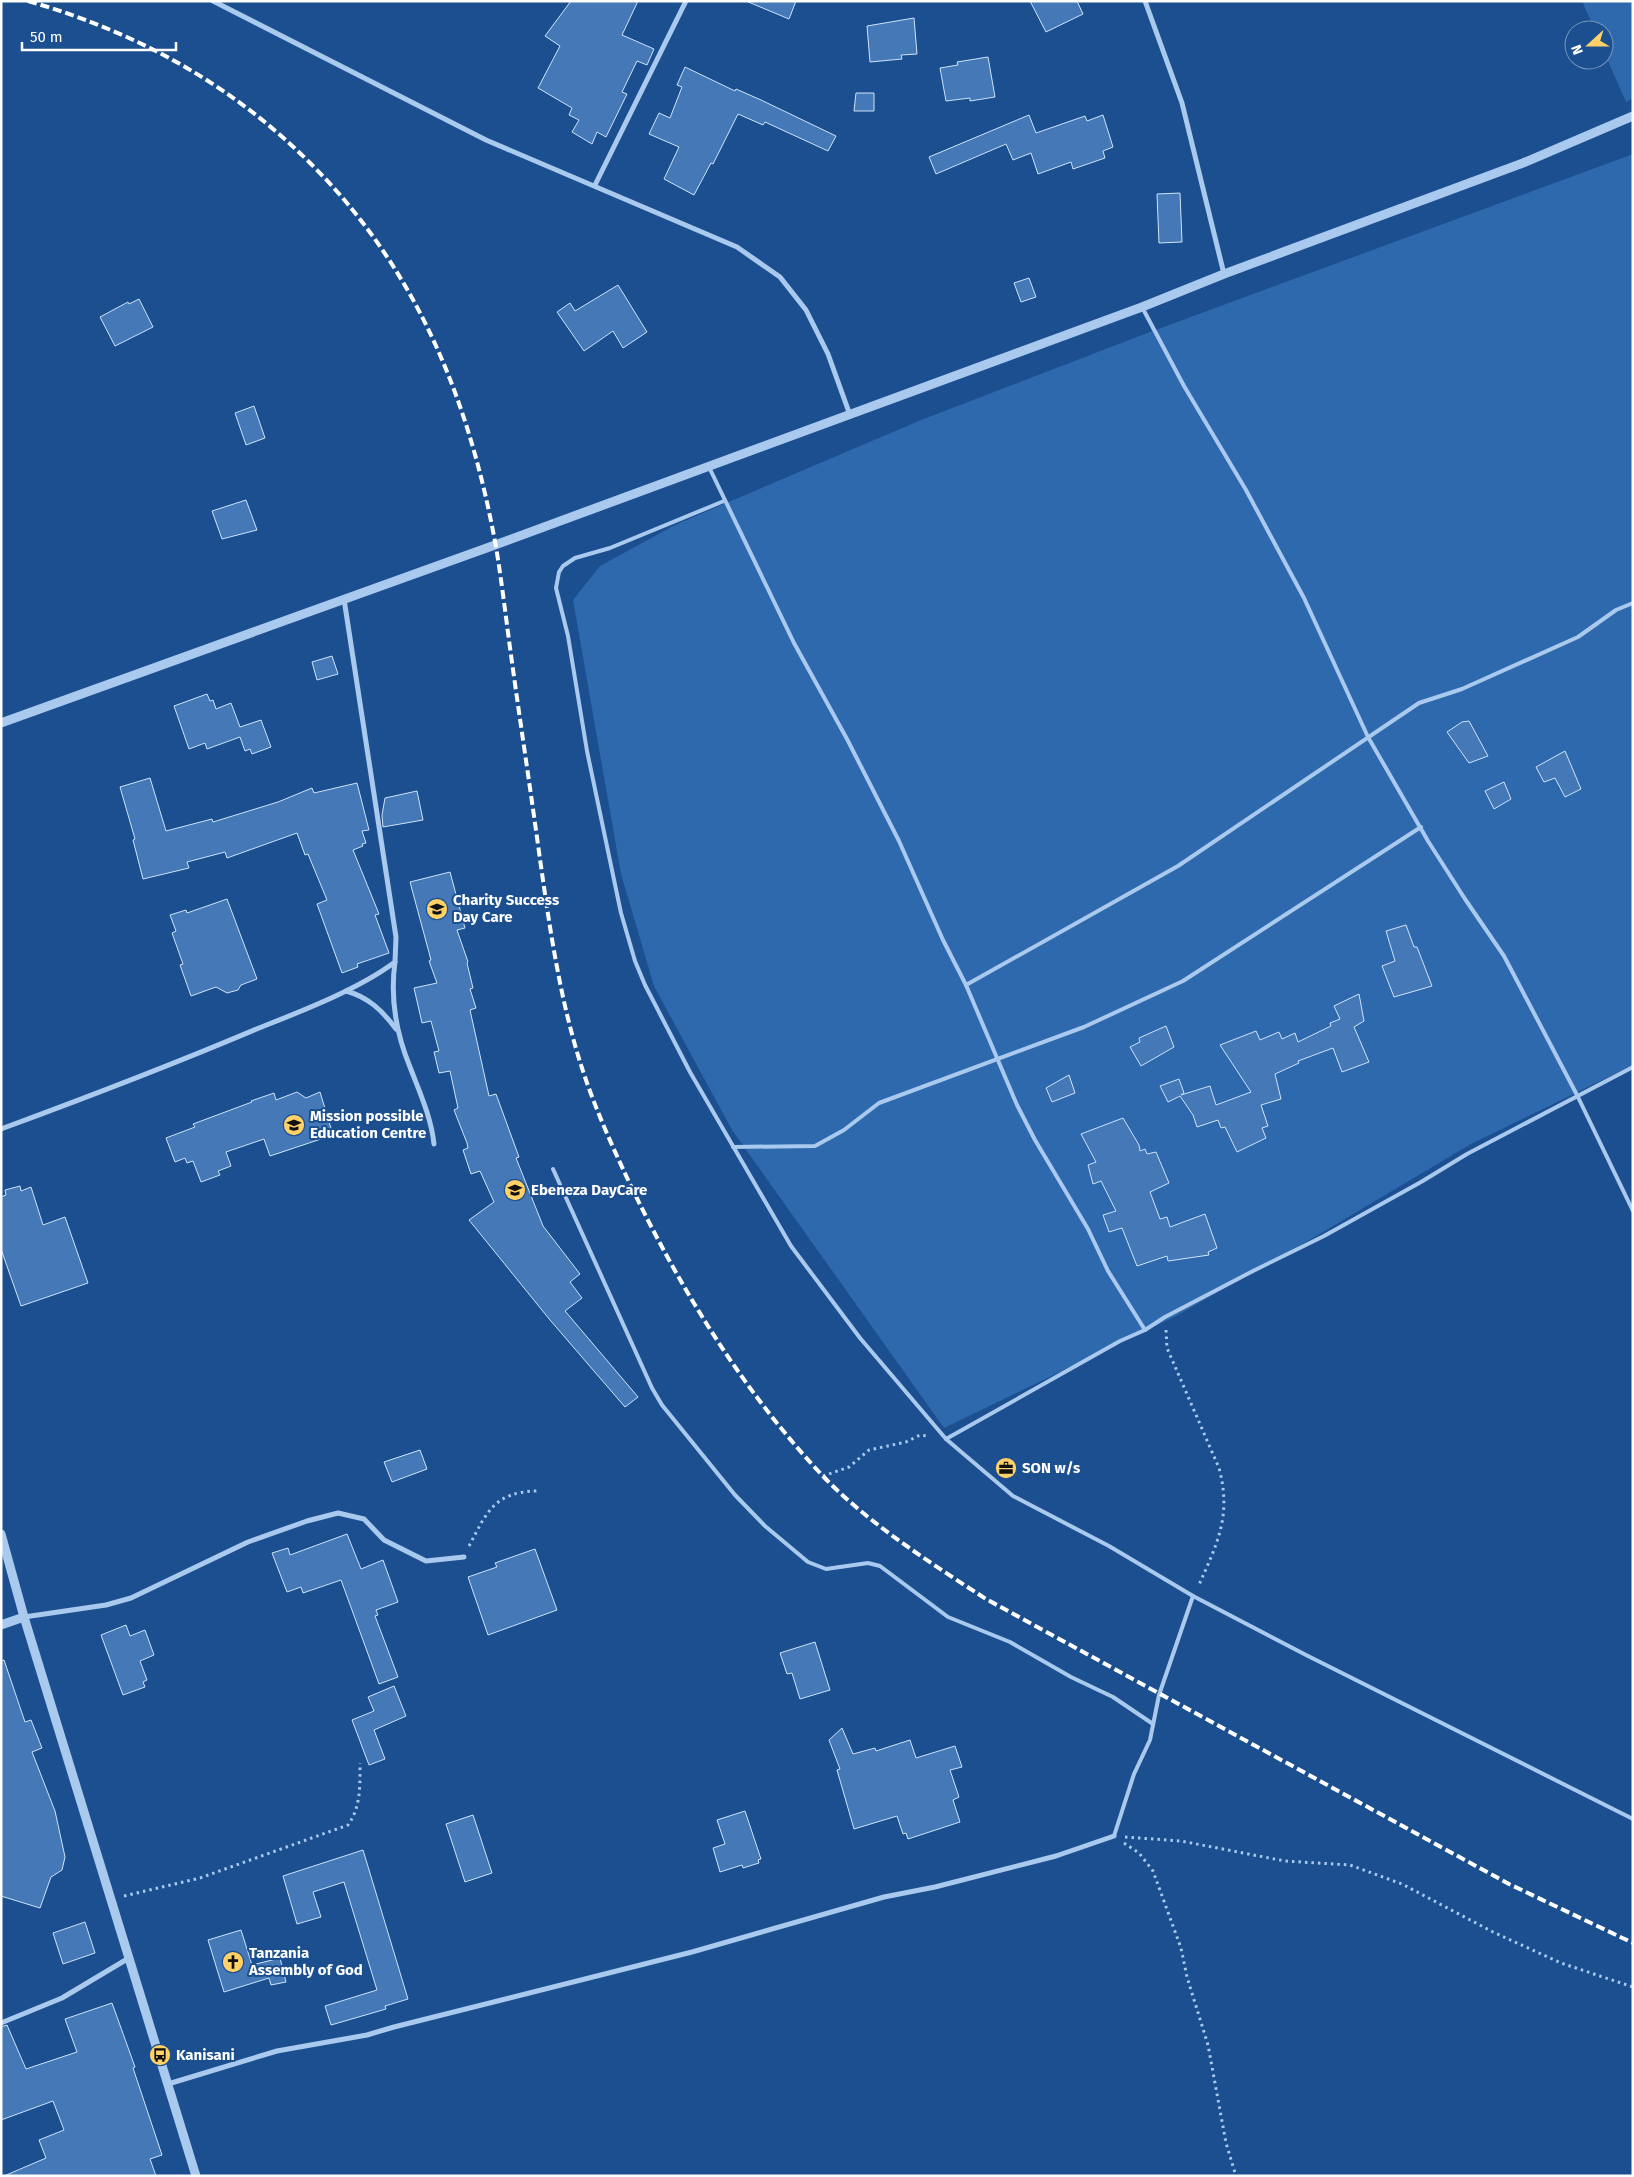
<svg xmlns="http://www.w3.org/2000/svg" width="1634" height="2177" viewBox="0 0 1634 2177" font-family="'Fira Sans',sans-serif">
<rect width="100%" height="100%" fill="#1b4f8f"/>
<!-- green -->
<g fill="#2e69ad">
<path d="M1582,1H1633V98L1626,102L1604,52V30H1595Z"/>
<path d="M1633,154V1065L1471,1144L1318,1235L1176,1316L944,1428L732,1130L654,986L621,874L573,600L600,566L675,525L921,420L1142,335Z"/>
</g>
<!-- building -->
<g fill="#4478b7" stroke="#cfe3fa">
<path d="M571,1H638L622,35L654,49L647,65L637,61L622,92L627,94L606,137L597,132L592,144L572,132L579,120L569,115L572,108L538,88L560,46L545,36Z"/>
<path d="M746,1H796L789,19Z"/>
<path d="M1030,1H1077L1083,14L1046,32Z"/>
<path d="M914,18L917,54L901,55L902,59L870,62L867,26Z"/>
<path d="M988,57L995,97L970,101V98L946,101L940,68L958,65L957,62Z"/>
<path d="M685,67L735,91L736,89L761,100L836,136L828,151L765,122L763,125L738,114L713,164L711,163L694,195L664,179L679,147L649,134L659,113L670,118L682,87L677,85Z"/>
<path d="M856,93H874V111H854Z"/>
<path d="M1029,115L1036,133L1085,116L1087,121L1103,115L1113,147L1103,151L1105,158L1073,169L1071,162L1038,174L1031,153L1013,160L1006,144L936,174L929,157Z"/>
<path d="M1180,193L1182,242L1159,243L1157,194Z"/>
<path d="M1029,278L1036,297L1021,302L1014,283Z"/>
<path d="M618,285L647,332L623,348L613,331L584,351L557,312L570,303L575,311Z"/>
<path d="M139,299L153,327L115,346L100,317L128,302L129,304Z"/>
<path d="M254,406L265,438L246,445L235,413Z"/>
<path d="M246,500L257,530L222,539L212,511Z"/>
<path d="M332,656L338,674L317,680L312,662Z"/>
<path d="M207,694L210,701L213,700L216,709L231,703L240,727L261,720L271,747L252,754L250,749L245,751L240,737L207,749L205,743L189,749L174,706Z"/>
<path d="M1469,721L1488,756L1469,763L1447,732L1462,722Z"/>
<path d="M1565,751L1581,789L1565,797L1555,778L1544,782L1536,767Z"/>
<path d="M150,778L166,831L212,819L213,822L278,802L312,788L314,793L357,783L369,830L362,831L366,843L362,844L363,846L353,850L379,914L375,915L389,953L357,964L358,967L342,973L317,904L327,900L308,854L305,855L297,833L227,858L225,852L187,862L189,868L143,879L133,840L135,839L120,787Z"/>
<path d="M1504,782L1511,799L1494,809L1485,791Z"/>
<path d="M417,791L423,820L383,827L382,815L385,798Z"/>
<path d="M450,872L465,928L457,930L468,962L467,963L473,988L470,989L476,1008L470,1010L489,1096L496,1094L519,1157L516,1158L543,1226L580,1274L570,1282L582,1298L565,1311L638,1397L625,1407L550,1320L469,1220L494,1202L480,1171L471,1174L463,1150L468,1148L467,1143L454,1110L458,1108L450,1071L439,1073L434,1052L439,1051L431,1021L422,1023L414,988L437,983L429,961L431,960L410,882Z"/>
<path d="M227,899L257,979L241,985L238,990L227,993L216,987L191,996L180,965L183,964L172,933L176,931L170,915L186,910L187,913Z"/>
<path d="M1406,925L1414,947H1417L1432,986L1394,997L1382,966L1395,961L1386,931Z"/>
<path d="M1359,994L1364,1021L1354,1027L1369,1062L1342,1072L1333,1048L1298,1061L1299,1063L1275,1074L1281,1099L1261,1105L1268,1126L1262,1128L1266,1138L1237,1152L1225,1127L1221,1128L1218,1120L1197,1127L1193,1115L1180,1096L1168,1102L1160,1086L1179,1079L1184,1093L1181,1095L1210,1086L1216,1105L1251,1092L1220,1045L1256,1031L1260,1040L1279,1032L1282,1039L1295,1033L1298,1042L1331,1026L1330,1023L1340,1019L1334,1006Z"/>
<path d="M1166,1026L1174,1047L1141,1066L1130,1047L1140,1042L1139,1038Z"/>
<path d="M1069,1075L1075,1093L1052,1102L1046,1088Z"/>
<path d="M297,1092L306,1098L320,1092L333,1135L270,1156L264,1139L226,1152L231,1166L218,1171L220,1175L201,1182L193,1161L187,1163L185,1158L175,1162L166,1138L195,1127L193,1124L252,1102L251,1101L274,1093L276,1100Z"/>
<path d="M1123,1118L1139,1145L1140,1151L1145,1149L1147,1154L1156,1152L1169,1183L1150,1192L1160,1219L1167,1217L1170,1227L1205,1214L1217,1248L1208,1252L1209,1255L1168,1261L1167,1256L1137,1266L1122,1228L1109,1232L1103,1215L1116,1211L1101,1181L1093,1184L1088,1165L1096,1162L1081,1134Z"/>
<path d="M20,1186L21,1191L31,1187L43,1225L65,1217L88,1283L21,1306L1,1249V1197L6,1195L5,1190Z"/>
<path d="M420,1450L427,1469L392,1482L384,1462Z"/>
<path d="M347,1534L361,1569L383,1560L398,1602L376,1610L378,1615L375,1616L398,1677L379,1684L341,1580L303,1593L301,1587L287,1592L272,1553L288,1548L290,1555Z"/>
<path d="M535,1549L557,1610L488,1635L468,1577L497,1567L495,1563Z"/>
<path d="M126,1625L130,1636L145,1630L154,1655L140,1661L147,1680L143,1682L145,1687L123,1695L101,1635Z"/>
<path d="M815,1642L830,1690L800,1699L792,1673L787,1674L780,1653Z"/>
<path d="M4,1660L25,1722L31,1720L42,1748L32,1752L55,1811L65,1857L62,1870L51,1877L40,1908L1,1896V1661Z"/>
<path d="M394,1686L406,1716L374,1730L385,1759L369,1765L352,1720L374,1711L368,1697Z"/>
<path d="M842,1728L853,1754L875,1748L876,1751L910,1740L916,1758L955,1746L962,1767L950,1770L959,1797L953,1800L960,1822L908,1839L906,1833L903,1834L897,1816L854,1829L837,1770L840,1769L829,1740Z"/>
<path d="M745,1811L761,1859L758,1860L759,1863L743,1868L742,1865L720,1872L713,1848L725,1844L717,1820Z"/>
<path d="M473,1815L492,1873L465,1882L446,1824Z"/>
<path d="M363,1850L408,1999L385,2006L386,2009L331,2025L325,2006L377,1990L344,1882L313,1892L321,1917L297,1924L283,1876Z"/>
<path d="M85,1922L95,1953L63,1964L53,1933Z"/>
<path d="M241,1930L252,1965L280,1958L286,1982L271,1985L269,1978L224,1992L208,1940Z"/>
<path d="M112,2003L135,2067L133,2068L162,2155L150,2159L156,2176H4L46,2158L39,2140L64,2130L53,2101L1,2120V2027L7,2025L26,2069L77,2052L65,2019Z"/>
</g>
<g fill="none" stroke-linecap="round" stroke-linejoin="round">
<!-- path -->
<g stroke="#a9c9ee" stroke-width="3" stroke-dasharray="2.5 4" stroke-linecap="butt">
<path d="M1166,1330L1167,1348L1219,1468C1232,1516 1217,1544 1198,1587"/>
<path d="M823,1476L849,1467L869,1450L906,1442L920,1435L928,1436"/>
<path d="M469,1546C487,1512 494,1492 537,1491"/>
<path d="M1125,1837L1181,1841L1285,1861L1350,1865L1402,1884L1493,1932L1561,1963L1633,1987"/>
<path d="M1124,1843L1139,1853L1153,1871L1181,1948L1187,1977L1208,2045L1226,2143L1236,2176"/>
<path d="M124,1896L200,1878L348,1825C361,1807 360,1785 360,1763"/>
</g>
<!-- service -->
<g stroke="#a9c9ee" stroke-width="4">
<path d="M1142,307L1184,386L1246,490L1304,598L1368,737L1428,841L1465,899L1504,956L1577,1095L1633,1211"/>
<path d="M709,467L794,643L847,739L899,841L943,940L966,985L1017,1105L1035,1140L1088,1229L1108,1271L1145,1330"/>
<path d="M724,501L610,548L575,558L563,566L559,572L556,588L568,636L587,751L621,913L635,961L645,985L690,1072L791,1246L860,1338L946,1439L1013,1496L1109,1546L1193,1596L1308,1656L1633,1819"/>
<path d="M966,985L1178,866L1419,703L1462,689L1578,637L1616,610L1633,603"/>
<path d="M733,1147L815,1146L844,1130L879,1103L1084,1027L1183,981L1421,827"/>
<path d="M553,1169L652,1388L662,1405L735,1495L765,1526L808,1562L826,1569L868,1563L880,1566L948,1617L1010,1642L1071,1677L1113,1697L1153,1724"/>
<path d="M946,1439L1120,1341L1145,1330L1165,1317L1253,1271L1324,1236L1421,1182L1467,1154L1633,1067"/>
<path d="M1114,1836L1134,1774L1150,1740L1159,1695L1193,1596"/>
</g>
<!-- minor -->
<g stroke="#a9c9ee" stroke-width="5">
<path d="M213,1L486,140L737,247L780,277L806,310L828,354L850,415"/>
<path d="M1145,1L1182,103L1224,274"/>
<path d="M595,185L686,1"/>
<path d="M395,962C390,998 396,1033 410,1067C420,1093 431,1117 434,1144"/>
<path d="M346,991C368,997 382,1010 396,1029"/>
<path d="M1,1129C88,1097 174,1064 259,1028C302,1011 359,989 395,962L396,937L344,599"/>
<path d="M24,1617L106,1605L131,1598L248,1542L307,1521L338,1513L364,1519L384,1540L426,1561L464,1557"/>
<path d="M1,2023L62,1998L129,1958"/>
<path d="M168,2084L277,2051L367,2035L394,2027L692,1952L884,1897L935,1887L1056,1856L1114,1836"/>
</g>
<!-- tertiary -->
<g stroke="#a9c9ee" stroke-width="9">
<path d="M1,723L495,545L1142,307L1224,274L1523,163L1633,116"/>
<path d="M1,1534L24,1617L196,2176"/>
<path d="M1,1625L24,1617"/>
</g>
<!-- rail -->
<path stroke="#fff" stroke-width="4" stroke-dasharray="9 4" stroke-linecap="butt" d="M28,1C139,33 235,86 316,169C419,274 470,403 496,547C502,583 506,619 511,655C520,721 530,786 539,852C549,923 559,996 581,1065C594,1106 612,1146 630,1184C680,1288 741,1388 820,1473C866,1522 929,1562 986,1599L1509,1884L1633,1943"/>
</g>
<!-- icons -->
<defs>
<g id="school-disc" transform="scale(1.125)"><circle r="9.5" fill="#ffd166" stroke="#1b4f8f"/><path d="M0-5L7-2L0 1L-7-2ZM-4 1L0 2.5L4 1V4Q0 6-4 4Z" fill="#111"/></g>
<g id="office-disc" transform="scale(1.125)"><circle r="9.5" fill="#ffd166" stroke="#1b4f8f"/><path d="M-6-3h4V-5.5h4V-3h4V5H-6ZM-1-4.5V-3h2v-1.5ZM-6 0V1H6V0Z" fill="#111"/></g>
<g id="church-disc" transform="scale(1.125)"><circle r="9.5" fill="#ffd166" stroke="#1b4f8f"/><path d="M-1.2-6h2.4v3.5h3.3v2.4h-3.3V6h-2.4V-.1h-3.3v-2.4h3.3Z" fill="#111"/></g>
<g id="bus-disc" transform="scale(1.125)"><circle r="9.5" fill="#ffd166" stroke="#1b4f8f"/><path d="M-5-6H5V4H4V6H2V4H-2V6H-4V4H-5ZM-3.5-4V0h7V-4ZM-3.5 1.2v1.5H-2V1.2ZM2 1.2v1.5H3.5V1.2Z" fill="#111"/></g>
</defs>
<g fill-rule="evenodd">
<use href="#school-disc" x="437" y="909"/>
<use href="#school-disc" x="294" y="1125"/>
<use href="#school-disc" x="515" y="1190"/>
<use href="#office-disc" x="1006" y="1468"/>
<use href="#church-disc" x="233" y="1962"/>
<use href="#bus-disc" x="160" y="2055"/>
</g>
<g text-anchor="middle" stroke-width="4" stroke-linejoin="round" paint-order="stroke">
<!-- poi labels -->
<g font-size="15" font-weight="bold" fill="#fff" stroke="#1b4f8f" text-anchor="start">
<text x="453" y="905">Charity Success<tspan x="453" dy="17">Day Care</tspan></text>
<text x="310" y="1121">Mission possible<tspan x="310" dy="17">Education Centre</tspan></text>
<text x="531" y="1195">Ebeneza DayCare</text>
<text x="1022" y="1473">SON w/s</text>
<text x="249" y="1958">Tanzania<tspan x="249" dy="17">Assembly of God</tspan></text>
<text x="176" y="2060">Kanisani</text>
</g>
</g>
<!-- border -->
<rect width="1634" height="2177" fill="none" stroke="#ffffff" stroke-width="5"/>
<!-- north arrow -->
<g transform="translate(1589 45) rotate(249)"><circle r="24" fill="#1b4f8f" stroke="#7695bc"/>
<path d="M0-4L9 19L0 12L-9 19Z" fill="#ffd166"/>
<text y="-8" font-size="14" font-weight="bold" text-anchor="middle" fill="#ffffff">N</text>
</g>
<!-- scale -->
<path d="M22 42v8h154v-8" fill="none" stroke="#ffffff" stroke-width="2.5"/>
<text x="30" y="42" font-size="15" fill="#ffffff" stroke="#1b4f8f" stroke-width="4" paint-order="stroke">50 m</text>
</svg>
